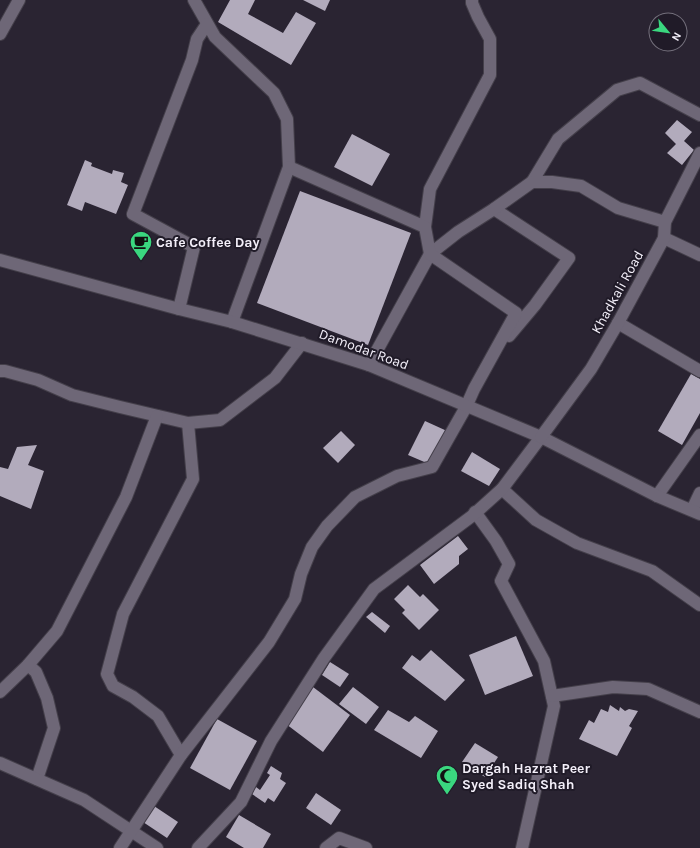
<svg xmlns="http://www.w3.org/2000/svg" width="700" height="848" viewBox="0 0 700 848" font-family="Karla,sans-serif">
<rect width="100%" height="100%" fill="#2a2432"/>
<!-- building -->
<g fill="#b2abbc">
<path d="M230,0H255L248,14L283,33L296,12L316,23L291,65L218,22Z"/>
<path d="M303,0H330L325,11Z"/>
<path d="M677,120L692,132L684,141L694,150L682,165L667,153L676,144L665,133Z"/>
<path d="M352,134L390,154L372,186L334,167Z"/>
<path d="M85,160L92,163L91,166L112,174L113,170L124,173L121,182L128,185L116,214L85,202L82,211L67,205Z"/>
<path d="M300,191L411,233L368,345L257,303Z"/>
<path d="M691,374L700,379V413L682,445L658,431Z"/>
<path d="M425,421L447,431L429,464L408,455Z"/>
<path d="M341,431L355,445L338,463L323,448Z"/>
<path d="M37,445L28,465L44,471L31,509L0,496V467L8,469L17,447Z"/>
<path d="M472,452L500,469L489,486L461,471Z"/>
<path d="M458,536L468,549L459,556V564L434,584L420,565Z"/>
<path d="M408,585L420,597L423,594L439,610L419,630L402,613L405,610L394,599Z"/>
<path d="M372,612L390,626L385,633L366,617Z"/>
<path d="M516,636L533,676L485,695L469,655Z"/>
<path d="M431,650L465,680L445,701L402,668L412,655L420,661Z"/>
<path d="M330,662L349,674L340,687L322,675Z"/>
<path d="M313,687L350,715L323,752L286,724Z"/>
<path d="M353,687L379,707L366,724L339,704Z"/>
<path d="M610,705L619,711L620,707L625,711L629,709L638,711L629,726L632,728L617,756L579,739L589,720L594,723L601,709L608,712Z"/>
<path d="M388,710L409,722L415,716L438,731L421,758L374,730Z"/>
<path d="M217,719L257,741L230,790L190,768Z"/>
<path d="M475,743L498,757L485,777L462,762Z"/>
<path d="M271,766L282,773L280,779L286,783L274,802L268,798L265,803L252,794L256,787L260,790L270,775L267,773Z"/>
<path d="M316,793L341,810L331,825L306,808Z"/>
<path d="M151,804L178,822L167,838L140,820Z"/>
<path d="M239,815L271,834L263,848H244L226,837Z"/>
</g>
<g fill="none" stroke-linecap="round" stroke-linejoin="round">
<!-- minor casing -->
<g stroke="#443f4a" stroke-width="14">
<g id="minor">
<path d="M194,0L215,37L274,93L287,119L289,167L232,322"/>
<path d="M0,34L19,0"/>
<path d="M532,182L558,139L617,90L640,83L700,115"/>
<path d="M494,209L569,258L535,305L509,336"/>
<path d="M425,227L430,189L490,75V39L478,17L472,3V0"/>
<path d="M664,238L700,255"/>
<path d="M179,309L194,247L133,214L192,60L197,39L207,24"/>
<path d="M618,323L700,371"/>
<path d="M369,365L430,254L458,232L494,209L532,182H552L581,186L618,208L665,222"/>
<path d="M0,371H5L38,380L72,395L120,407L188,423L220,420L275,378L302,343"/>
<path d="M502,489L536,520L577,543L652,571L700,605"/>
<path d="M657,496L700,435"/>
<path d="M692,510L700,493"/>
<path d="M475,512L496,541L509,564L501,581L544,661L554,706L522,848"/>
<path d="M28,665L36,672L47,698L54,728L37,779"/>
<path d="M0,692L28,665L57,631L126,497L157,416"/>
<path d="M552,696L613,687L648,689L700,712"/>
<path d="M181,755L158,716L133,697L113,686L107,674L123,614L193,479L188,423"/>
<path d="M0,763L84,800L157,848"/>
<path d="M120,848L181,755L269,642L295,599L301,574L312,547L327,526L355,497L397,476L432,467L466,407L474,389L516,313L430,254L425,227L289,167"/>
<path d="M198,848L241,802L271,741L324,658L374,589L472,516L502,489L541,437"/>
<path d="M326,848L339,838L366,848"/>
</g>
</g>
<!-- tertiary casing -->
<g stroke="#443f4a" stroke-width="14">
<g id="tertiary">
<path d="M0,260L179,309L232,322L369,365L541,437L657,496L700,514"/>
<path d="M541,437L591,369L618,323L664,238L665,222L700,153"/>
</g>
</g>
<!-- minor -->
<use href="#minor" stroke="#6e6777" stroke-width="12"/>
<!-- tertiary -->
<use href="#tertiary" stroke="#6e6777" stroke-width="12"/>
</g>
<!-- icons -->
<defs>
<g id="cafe-pin" transform="scale(1.15)"><path d="M0 17L-7.5 6A9.5 9.5 0 1 1 7.5 6Z" fill="#3ad77f" stroke="#201b28"/><path d="M-5.5-4.5H6V0H3Q3 3.5 0 3.5H-2.5Q-5.5 3.5-5.5 0ZM3-3.2v2h1.7v-2ZM-6 4.5H4V6H-6Z" fill="#111"/></g>
<g id="mosque-pin" transform="scale(1.15)"><path d="M0 17L-7.5 6A9.5 9.5 0 1 1 7.5 6Z" fill="#3ad77f" stroke="#201b28"/><path d="M3.5-4.9A6 6 0 1 0 3.5 4.9A5 5 0 1 1 3.5-4.9Z" fill="#111"/></g>
</defs>
<g fill-rule="evenodd">
<use href="#cafe-pin" x="141" y="242"/>
<use href="#mosque-pin" x="447" y="776"/>
</g>
<g text-anchor="middle" stroke-width="4" stroke-linejoin="round" paint-order="stroke">
<!-- poi labels -->
<g font-size="14" font-weight="bold" fill="#f3eff9" stroke="#201b28" text-anchor="start">
<text x="156" y="247">Cafe Coffee Day</text>
<text x="462" y="773">Dargah Hazrat Peer<tspan x="462" dy="16">Syed Sadiq Shah</tspan></text>
</g>
<!-- street labels -->
<g font-size="14" fill="#f3eff9" stroke="#201b28">
<text transform="translate(617 292) rotate(-61)" y="5">Khadkali Road</text>
<text transform="translate(364 349) rotate(20)" y="5">Damodar Road</text>
</g>
</g>
<!-- north arrow -->
<g transform="translate(668 32) rotate(119)"><circle r="19" fill="#201b28" stroke="#74707c"/>
<path d="M0-3L7 15L0 10L-7 15Z" fill="#3ad77f"/>
<text y="-6" font-size="11" font-weight="bold" text-anchor="middle" fill="#f3eff9">N</text>
</g>
</svg>
